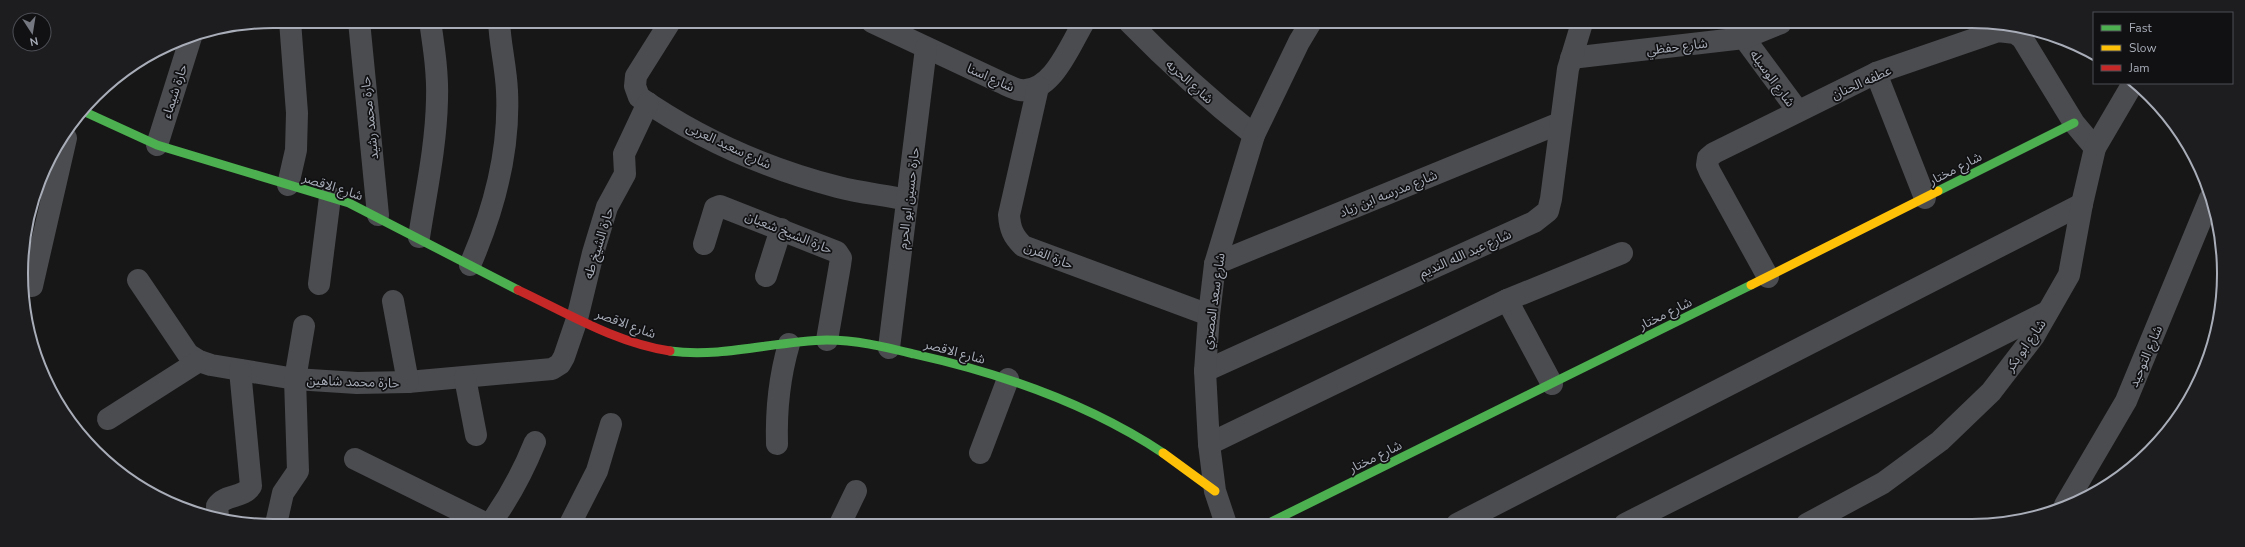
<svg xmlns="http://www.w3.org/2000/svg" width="2245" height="547" viewBox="0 0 2245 547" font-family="'Nunito Sans','Noto Sans Arabic',sans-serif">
<rect width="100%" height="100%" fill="#171717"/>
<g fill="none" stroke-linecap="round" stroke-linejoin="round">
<!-- street -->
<g stroke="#4b4c50" stroke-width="22">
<path d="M359,21L378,215"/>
<path d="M670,22L636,76L635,86L639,97C698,138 768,169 838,187C861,193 885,195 907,200"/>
<path d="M872,22L1000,82C1007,85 1014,89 1020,90C1052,94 1070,45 1084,22"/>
<path d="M1129,22C1169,63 1210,100 1254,135"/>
<path d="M1750,26L1744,38L1798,111"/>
<path d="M1571,58L1744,38L1781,23"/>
<path d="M1876,73L1925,198"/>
<path d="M1038,87L1009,215C1010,229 1013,236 1023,246L1209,315"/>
<path d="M157,145L191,37"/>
<path d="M288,185L296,150L297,113L290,21"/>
<path d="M419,237C426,192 436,146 437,100C438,74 434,48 430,21"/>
<path d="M704,244L715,208L720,206L837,252L841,258L840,265L827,340"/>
<path d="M1215,264L1560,123"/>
<path d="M470,265C494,210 510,152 507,91C506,67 500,45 499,21"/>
<path d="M766,276L781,229"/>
<path d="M1768,277L1710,172L1707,165L1708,158L1714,153L1876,73L1998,31L2015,33L2022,38L2074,123L2095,148"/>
<path d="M138,280L188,354L199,361L211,365L295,379L357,383L408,382L552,369L560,364L564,357L577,319L593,253L607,207L625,174L624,154L648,103"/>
<path d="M319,284L330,197"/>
<path d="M32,286L66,138"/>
<path d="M1507,300L1552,384"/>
<path d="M393,301L408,382"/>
<path d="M889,348L926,48"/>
<path d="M1205,371L1534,222L1548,211L1551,199L1568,69L1582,23"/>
<path d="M465,378L476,435"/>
<path d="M108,419L199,361"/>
<path d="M777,444C776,409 779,378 789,344"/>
<path d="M1209,444L1507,300L1622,253"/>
<path d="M980,453L1008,379"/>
<path d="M355,459L487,524"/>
<path d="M2065,505L2126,401L2210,198"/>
<path d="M218,516L217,506C226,493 243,499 251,486L240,370"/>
<path d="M276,524L283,493L298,471L295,379L304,326"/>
<path d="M490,524C509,498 523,472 535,442"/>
<path d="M570,524L597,471L611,424"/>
<path d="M840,524L856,491"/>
<path d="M1226,524L1215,491L1209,444L1205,371L1209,315L1215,264L1254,135L1299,42L1311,22"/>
<path d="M1457,524L2082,204"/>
<path d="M1625,524L2047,312"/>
<path d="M1807,524L1883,483L1940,441L1991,392L2034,336L2069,275L2082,204L2095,148L2132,85"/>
</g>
<!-- fast -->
<g stroke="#4caf50" stroke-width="9">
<path d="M85,112L157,145L349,203L518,290"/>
<path d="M1938,191L2074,123"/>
<path d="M670,351C723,358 775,341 827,340C857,340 885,347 914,354C1000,373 1089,404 1163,453"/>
<path d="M1267,524L1751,285"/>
</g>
<!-- slow -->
<g stroke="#ffc107" stroke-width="9">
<path d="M1751,285L1938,191"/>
<path d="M1163,453L1215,491"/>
</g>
<!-- jam -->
<path stroke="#c62828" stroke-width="9" d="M518,290C567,313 616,343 670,351"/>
</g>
<g text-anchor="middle" stroke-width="3.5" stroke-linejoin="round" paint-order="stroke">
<!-- street labels -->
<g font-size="13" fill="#a8adb8" stroke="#111113">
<text transform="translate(1677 46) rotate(-7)" y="5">شارع حفظي</text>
<text transform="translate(991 77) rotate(24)" y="5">شارع اسنا</text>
<text transform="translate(1773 78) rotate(54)" y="5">شارع الوسيله</text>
<text transform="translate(1190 81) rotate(42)" y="5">شارع الحريه</text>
<text transform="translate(1861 82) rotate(-24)" y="5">عطفه الحنان</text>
<text transform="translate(174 91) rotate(-72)" y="5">حارة شيماء</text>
<text transform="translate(369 118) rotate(-96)" y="5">حارة محمد رشيد</text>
<text transform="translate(729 145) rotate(25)" y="5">شارع سعيد العربى</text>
<text transform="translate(1955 168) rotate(-27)" y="5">شارع مختار</text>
<text transform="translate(333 186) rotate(18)" y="5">شارع الاقصر</text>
<text transform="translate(1388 193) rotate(-22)" y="5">شارع مدرسه ابن زياد</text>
<text transform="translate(908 198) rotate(-83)" y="5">حارة حسين ابو الحرم</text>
<text transform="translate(789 232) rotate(22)" y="5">حارة الشيخ شعبان</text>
<text transform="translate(598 243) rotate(-73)" y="5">حارة الشيخ طه</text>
<text transform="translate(1465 253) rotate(-24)" y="5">شارع عبد الله النديم</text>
<text transform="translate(1049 255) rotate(22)" y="5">حارة الفرن</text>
<text transform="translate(1213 301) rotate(-82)" y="5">شارع سعد المصري</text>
<text transform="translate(1665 313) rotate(-26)" y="5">شارع مختار</text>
<text transform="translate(626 323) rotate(20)" y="5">شارع الاقصر</text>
<text transform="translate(2025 345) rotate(-55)" y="5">شارع ابو بكر</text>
<text transform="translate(955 351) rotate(15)" y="5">شارع الاقصر</text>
<text transform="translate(2145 356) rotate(-67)" y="5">شارع التوحيد</text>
<text transform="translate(353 381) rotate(2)" y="5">حارة محمد شاهين</text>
<text transform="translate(1375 456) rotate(-26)" y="5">شارع مختار</text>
</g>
</g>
<!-- crop -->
<path d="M0 0H2245V547H0ZM273 28H1972A245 245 0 0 1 2217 273V274A245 245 0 0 1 1972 519H273A245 245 0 0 1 28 274V273A245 245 0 0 1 273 28Z" fill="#1d1d20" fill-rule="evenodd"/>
<path fill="none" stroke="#a8adb8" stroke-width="2" d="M273 28H1972A245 245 0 0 1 2217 273V274A245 245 0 0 1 1972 519H273A245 245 0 0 1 28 274V273A245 245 0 0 1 273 28Z"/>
<!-- legend -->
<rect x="2093" y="12" width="140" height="72" fill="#111113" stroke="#4d4f55"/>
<rect x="2101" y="25" width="20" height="6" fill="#4caf50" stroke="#4d4f55"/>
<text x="2129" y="32" font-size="12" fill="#a8adb8">Fast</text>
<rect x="2101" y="45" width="20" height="6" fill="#ffc107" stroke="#4d4f55"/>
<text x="2129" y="52" font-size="12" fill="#a8adb8">Slow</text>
<rect x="2101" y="65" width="20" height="6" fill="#c62828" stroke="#4d4f55"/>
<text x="2129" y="72" font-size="12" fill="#a8adb8">Jam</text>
<!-- north arrow -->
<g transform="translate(32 32) rotate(168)"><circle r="19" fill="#111113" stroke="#4d4f55"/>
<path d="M0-3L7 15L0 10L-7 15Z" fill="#757880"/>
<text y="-6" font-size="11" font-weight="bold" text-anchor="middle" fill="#a8adb8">N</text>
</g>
</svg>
